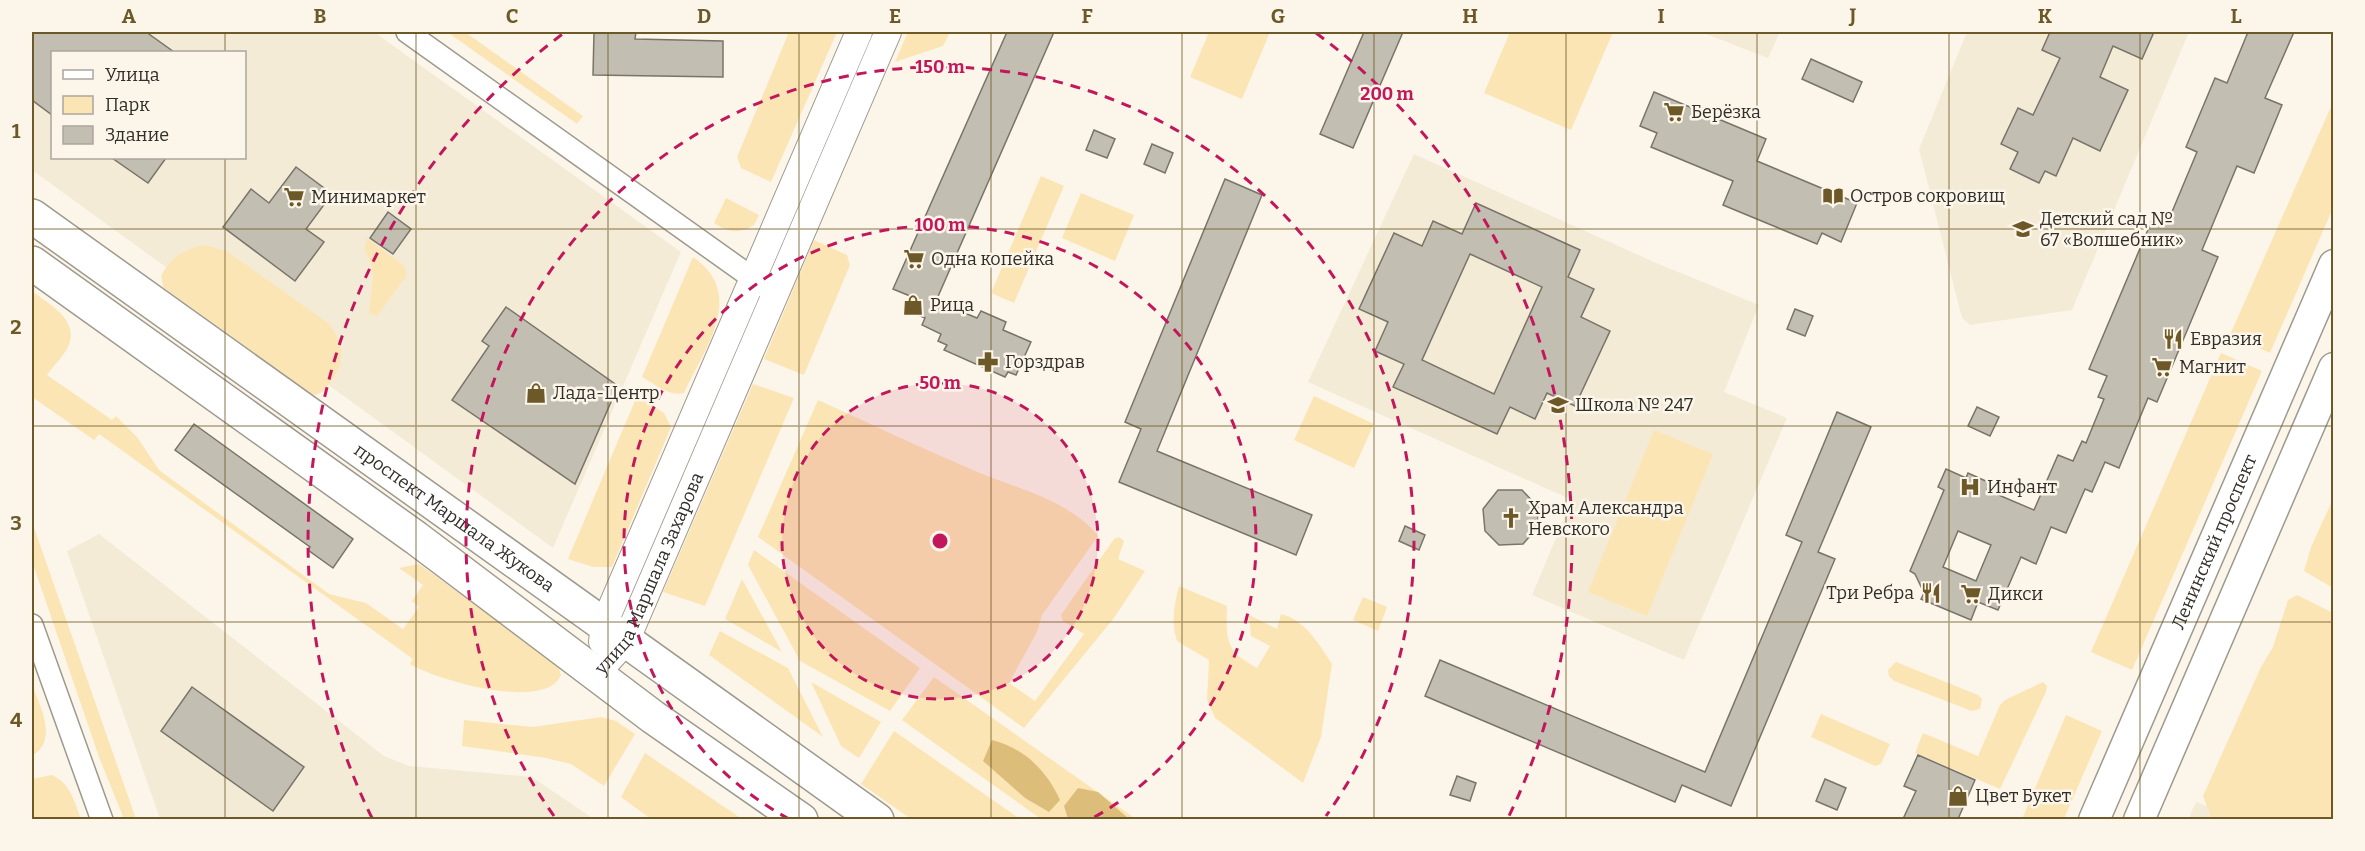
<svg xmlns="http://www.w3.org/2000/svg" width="2365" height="851" viewBox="0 0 2365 851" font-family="Bitter,serif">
<rect width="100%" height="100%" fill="#fcf6ea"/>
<!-- built -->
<g fill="#f4ebd7" fill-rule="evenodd">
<path d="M32,32H374L681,252L553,548L32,170ZM52,52H244V158H52Z"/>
<path d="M1701,32H1780L1768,58Z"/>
<path d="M1967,32H2189L2072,310L1970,325L1962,318L1919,149Z"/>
<path d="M1414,154L1654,262L1759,305L1724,392L1787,418L1684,660L1532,595L1572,500L1308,382Z"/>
<path d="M99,534L384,756L409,766L532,777L594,819H160L67,551Z"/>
<path d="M2196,802L2241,819L2188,820Z"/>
</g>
<!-- green -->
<g fill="#fce5b5">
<path d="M447,32H465L583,116L577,124Z"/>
<path d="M789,32H837L771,182L741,168L737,157Z"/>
<path d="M908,32H950L943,46L895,62Z"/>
<path d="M1209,32H1270L1242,99L1190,77Z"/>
<path d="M1510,32H1613L1571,130L1484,93Z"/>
<path d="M2333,102V208L2270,353L2230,335Z"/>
<path d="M1041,176L1064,186L1014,303L991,293Z"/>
<path d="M1081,193L1134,215L1115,261L1062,238Z"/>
<path d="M726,198L759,215L754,225C739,234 729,233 714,223Z"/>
<path d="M367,238L404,266L407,275L377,316L369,313C370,289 379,271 364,249Z"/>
<path d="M814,240L847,255L850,265L804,375L764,359Z"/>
<path d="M205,245L228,252L328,323C343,341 347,360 332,380C327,387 324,393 315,395L310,393L163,287L161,276C170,258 185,248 205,245Z"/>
<path d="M693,257C747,294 705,348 684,393C669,397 655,384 642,377Z"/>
<path d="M32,291C50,305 82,321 67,349C62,358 53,366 47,375L112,420L116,416L137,437L159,470L329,594L366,603L403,629L419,607L412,601L423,585L399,568L419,564L558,665L561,675C546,712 436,680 410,664L413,659L99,434L94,440L32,397Z"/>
<path d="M2221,353L2262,371L2132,670L2091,652Z"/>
<path d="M753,384L794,398L705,606L663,592Z"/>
<path d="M637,396L664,413L671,427L612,567H593L568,559Z"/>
<path d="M1314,396L1374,424L1354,468L1294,440Z"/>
<path d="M818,400C869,423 921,448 973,470C1013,488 1069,499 1098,536L1042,615L1037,632L1009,683L1035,701L1084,634L1063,621L1061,615L1114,539L1119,537L1124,541L1118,559L1145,571L1114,618L1024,728L758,537Z"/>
<path d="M1654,430L1713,454L1647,616L1588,592Z"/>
<path d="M2333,499V588L2304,571L2311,547Z"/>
<path d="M32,522L136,819H124L99,757L32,561Z"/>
<path d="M754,550L920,668L890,711L800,661L748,565Z"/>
<path d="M742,579L782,652L725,619Z"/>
<path d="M1179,586L1227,606C1226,640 1225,651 1257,668L1270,646L1251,636L1249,615L1277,629L1281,614C1304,619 1320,645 1332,664L1321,737L1303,783L1215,718L1207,700L1209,660L1177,641C1171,623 1174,605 1179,586Z"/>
<path d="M2297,595L2333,613V819H2217L2211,817L2203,796L2261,667L2273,647L2288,600Z"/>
<path d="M1363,597L1387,607L1378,631L1353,620Z"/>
<path d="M720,631L788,668L823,737L709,655Z"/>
<path d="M1896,662L1978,695L1982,699L1980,709L1972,711L1894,681L1889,676L1888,670Z"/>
<path d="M934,677L1136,819H1041L902,720Z"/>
<path d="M811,682L881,722L859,758L841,746Z"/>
<path d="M2043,682L2047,686L2046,692L2000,789L1915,753L1923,733L1978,756L2000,705L2005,700Z"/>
<path d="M32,684C40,707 59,740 32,756Z"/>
<path d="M1821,714L1890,744L1881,764L1875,766L1811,737Z"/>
<path d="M2066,715L2102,731L2064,819H2022Z"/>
<path d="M601,717L616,721L635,734L604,786L571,764L546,758L462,746L464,720L533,727Z"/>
<path d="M894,731L1020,819H911L861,784Z"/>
<path d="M645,753L742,819H651L621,797Z"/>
<path d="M52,775C71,784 74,801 81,819L32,820V779Z"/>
</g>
<!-- forest -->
<g fill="#ddbd7a">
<path d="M992,740C1024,748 1047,771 1060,800L1049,812L1025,798L983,761Z"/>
<path d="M1078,788L1098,792L1129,819H1068L1064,806Z"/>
</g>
<!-- building -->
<g fill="#c3beb2" stroke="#797469" stroke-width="1.5" fill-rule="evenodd">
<path d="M32,32H146L174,52H52V115L32,100Z"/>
<path d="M594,32H636L635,39L723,41V77L593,75Z"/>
<path d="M1007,32H1054L936,301L977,318L981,311L1006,322L1003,330L1031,342L1016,375L1008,372L1005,377L944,350L947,345L938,341L941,334L922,325L925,318L905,309L910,296L893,289Z"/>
<path d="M1364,32H1403L1353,148L1320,134Z"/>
<path d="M2050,32H2154L2142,59L2113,46L2100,77L2128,90L2100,151L2073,138L2056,176L2045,171L2039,183L2010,169L2018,152L2001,144L2018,108L2033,115L2060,58L2042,50Z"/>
<path d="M2248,32H2294L2265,98L2282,105L2254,173L2237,166L2202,250L2218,257L2157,402L2148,398L2119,468L2105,462L2092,492L2085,489L2066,533L2051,527L2036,564L2021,557L1998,610L1978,602L1971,620L1921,599L1924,593L1915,574L1910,571L1944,490L1938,487L1946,469L1966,478L1968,473L1990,483L1987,490L2034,510L2058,455L2073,461L2082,441L2086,443L2104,399L2098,397L2107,376L2089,369L2155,213L2169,219L2197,152L2186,147L2215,78L2227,83ZM1958,531L1991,545L1976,581L1943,567Z"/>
<path d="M1811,59L1862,82L1853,102L1802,79Z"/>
<path d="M1654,92L1766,139L1757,161L1857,203L1841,242L1822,233L1817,244L1723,205L1733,181L1651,147L1657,133L1640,126Z"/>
<path d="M1094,130L1115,139L1107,158L1086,150Z"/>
<path d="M1152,144L1173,153L1165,173L1144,164Z"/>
<path d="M112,158H166L148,183Z"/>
<path d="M296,167L332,194L306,229L324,242L295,281L223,227L251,189L269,203Z"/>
<path d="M1225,179L1262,195L1157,451L1312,515L1296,555L1119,482L1141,429L1125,422Z"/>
<path d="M1476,203L1580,250L1568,277L1594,289L1581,317L1610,331L1575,406L1547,393L1535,419L1510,407L1497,434L1393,387L1404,364L1375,351L1388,322L1359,309L1394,233L1422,246L1433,221L1462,234ZM1470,254L1542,287L1494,394L1422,360Z"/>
<path d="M388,212L411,229L393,254L370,238Z"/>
<path d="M506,307L618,386L575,484L452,400L489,346L482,341Z"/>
<path d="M1795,309L1813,316L1805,336L1787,329Z"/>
<path d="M1977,407L1999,417L1990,436L1968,426Z"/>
<path d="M1837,412L1871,427L1818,552L1835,559L1731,806L1682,785L1675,802L1425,696L1440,660L1705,772L1802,542L1786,535Z"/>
<path d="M194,424L353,539L333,568L308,550L310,547L175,450Z"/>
<path d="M1498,490H1522L1538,507V527L1523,544L1499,545L1485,531L1483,509Z"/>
<path d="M1405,526L1425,535L1419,550L1399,541Z"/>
<path d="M192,687L304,767L273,811L161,731Z"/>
<path d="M1918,755L1975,780L1958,819H1903L1916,791L1904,786Z"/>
<path d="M1457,776L1476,783L1470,801L1450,795Z"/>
<path d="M1825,779L1846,788L1837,810L1816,801Z"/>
</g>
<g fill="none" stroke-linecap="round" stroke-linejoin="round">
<!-- minor casing -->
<g stroke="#9e998d" stroke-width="24">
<g id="minor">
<path d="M407,32L765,287"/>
<path d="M32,625L102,820"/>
</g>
</g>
<!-- tertiary casing -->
<g stroke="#9e998d" stroke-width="28">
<g id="tertiary">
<path d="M602,642L604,624L859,32"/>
<path id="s1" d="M597,673L626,641L888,32"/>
</g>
</g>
<!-- secondary casing -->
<g stroke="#9e998d" stroke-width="33">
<g id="secondary">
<path id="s2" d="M2094,820L2334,265"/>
<path d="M2139,820L2334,368"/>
</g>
</g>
<!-- primary casing -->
<g stroke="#9e998d" stroke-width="36">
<g id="primary">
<path id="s3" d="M32,216L877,820"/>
<path d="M32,263L416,538L653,717L801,820"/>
</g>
</g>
<!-- minor -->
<use href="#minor" stroke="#fff" stroke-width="21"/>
<!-- tertiary -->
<use href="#tertiary" stroke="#fff" stroke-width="26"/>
<!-- secondary -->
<use href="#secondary" stroke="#fff" stroke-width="30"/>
<!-- primary -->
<use href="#primary" stroke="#fff" stroke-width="33"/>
</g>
<!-- grid -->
<path fill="none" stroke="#6d5827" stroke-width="1.5" stroke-opacity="0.55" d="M225,32V52M416,32V820M608,32V820M799,32V820M991,32V820M1182,32V820M1374,32V820M1566,32V820M1757,32V820M1949,32V820M2140,32V820M225,158V820M32,229H2334M32,426H2334M32,622H2334"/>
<!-- distance rings -->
<circle cx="940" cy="541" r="158" fill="#c2185b" fill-opacity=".12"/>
<g fill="none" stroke="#c2185b" stroke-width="3" stroke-dasharray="10 8">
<circle cx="940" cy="541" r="158"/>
<path d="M789 819A316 316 0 1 1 1091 819"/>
<path d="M554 816A474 474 0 1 1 1326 816"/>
<path d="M372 818A632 632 0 0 1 564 33M1316 33A632 632 0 0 1 1508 818"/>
</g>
<!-- icons -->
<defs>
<g id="supermarket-bare" transform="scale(1.62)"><path d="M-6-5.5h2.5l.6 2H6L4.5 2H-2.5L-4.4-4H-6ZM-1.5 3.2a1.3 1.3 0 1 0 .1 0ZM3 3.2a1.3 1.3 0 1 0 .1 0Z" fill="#6d5827" stroke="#fcf6ea" stroke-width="2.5" paint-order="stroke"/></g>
<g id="library-bare" transform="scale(1.62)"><path d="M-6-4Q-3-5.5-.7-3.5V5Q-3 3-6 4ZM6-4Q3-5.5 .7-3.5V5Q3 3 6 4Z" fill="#6d5827" stroke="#fcf6ea" stroke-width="2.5" paint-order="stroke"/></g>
<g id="school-bare" transform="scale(1.62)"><path d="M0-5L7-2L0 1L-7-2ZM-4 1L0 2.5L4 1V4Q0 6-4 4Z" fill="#6d5827" stroke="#fcf6ea" stroke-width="2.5" paint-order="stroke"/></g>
<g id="shop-bare" transform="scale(1.62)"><path d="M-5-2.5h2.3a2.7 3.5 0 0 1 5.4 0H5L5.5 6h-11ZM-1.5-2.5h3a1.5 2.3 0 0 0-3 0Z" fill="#6d5827" stroke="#fcf6ea" stroke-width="2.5" paint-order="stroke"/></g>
<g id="restaurant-bare" transform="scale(1.62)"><path d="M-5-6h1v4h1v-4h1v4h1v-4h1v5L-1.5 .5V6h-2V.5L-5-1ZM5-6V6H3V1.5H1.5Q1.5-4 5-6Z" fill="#6d5827" stroke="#fcf6ea" stroke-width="2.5" paint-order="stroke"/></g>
<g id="pharmacy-bare" transform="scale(1.62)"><path d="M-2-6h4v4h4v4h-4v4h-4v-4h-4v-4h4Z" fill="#6d5827" stroke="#fcf6ea" stroke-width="2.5" paint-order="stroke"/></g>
<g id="hospital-bare" transform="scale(1.62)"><path d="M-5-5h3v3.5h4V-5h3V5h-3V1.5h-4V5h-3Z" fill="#6d5827" stroke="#fcf6ea" stroke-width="2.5" paint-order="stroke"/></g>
<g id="church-bare" transform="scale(1.62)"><path d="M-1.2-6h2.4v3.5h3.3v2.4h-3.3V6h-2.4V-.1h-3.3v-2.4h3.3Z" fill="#6d5827" stroke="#fcf6ea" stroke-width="2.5" paint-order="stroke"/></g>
</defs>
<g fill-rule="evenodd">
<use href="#supermarket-bare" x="1674" y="112"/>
<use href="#library-bare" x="1833" y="196"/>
<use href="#supermarket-bare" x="294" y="197"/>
<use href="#school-bare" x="2023" y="229"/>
<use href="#supermarket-bare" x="914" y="259"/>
<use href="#shop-bare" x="913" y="305"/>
<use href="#restaurant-bare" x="2173" y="339"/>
<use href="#pharmacy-bare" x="988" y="362"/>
<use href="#supermarket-bare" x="2162" y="367"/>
<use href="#shop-bare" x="536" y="393"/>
<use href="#school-bare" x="1558" y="405"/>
<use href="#hospital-bare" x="1970" y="487"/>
<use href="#church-bare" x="1511" y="518"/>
<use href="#restaurant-bare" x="1931" y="593"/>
<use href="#supermarket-bare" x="1971" y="594"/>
<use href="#shop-bare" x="1958" y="796"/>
</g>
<g text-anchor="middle" stroke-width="5" stroke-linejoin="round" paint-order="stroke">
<!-- poi labels -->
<g font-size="18" fill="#322f2b" stroke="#fcf6ea" text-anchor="start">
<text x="1691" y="118">Берёзка</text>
<text x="1850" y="202">Остров сокровищ</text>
<text x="311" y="203">Минимаркет</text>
<text x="2040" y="225">Детский сад №<tspan x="2040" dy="21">67 «Волшебник»</tspan></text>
<text x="931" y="265">Одна копейка</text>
<text x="930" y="311">Рица</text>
<text x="2190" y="345">Евразия</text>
<text x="1005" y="368">Горздрав</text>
<text x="2179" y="373">Магнит</text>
<text x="553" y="399">Лада-Центр</text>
<text x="1575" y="411">Школа № 247</text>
<text x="1987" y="493">Инфант</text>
<text x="1528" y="514">Храм Александра<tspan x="1528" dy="21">Невского</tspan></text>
<text x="1914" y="599" text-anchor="end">Три Ребра</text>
<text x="1988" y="600">Дикси</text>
<text x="1975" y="802">Цвет Букет</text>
</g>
<!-- street labels -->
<g font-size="18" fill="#322f2b" stroke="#fcf6ea">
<text dy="6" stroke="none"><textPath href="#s3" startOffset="519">проспект Маршала Жукова</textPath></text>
<text dy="6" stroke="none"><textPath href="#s2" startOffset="303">Ленинский проспект</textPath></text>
<text dy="6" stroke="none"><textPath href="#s1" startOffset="114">улица Маршала Захарова</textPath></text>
</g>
</g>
<circle cx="940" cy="541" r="9" fill="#c2185b" stroke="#fcf6ea" stroke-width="3"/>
<g font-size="18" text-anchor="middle" font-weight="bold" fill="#c2185b" stroke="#fcf6ea" stroke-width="5" stroke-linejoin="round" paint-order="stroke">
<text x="940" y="73">150 m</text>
<text x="1387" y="100">200 m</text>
<text x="940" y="231">100 m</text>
<text x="940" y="389">50 m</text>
</g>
<!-- border -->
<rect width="2365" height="851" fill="none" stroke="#fcf6ea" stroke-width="66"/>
<!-- legend -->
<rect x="51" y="51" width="195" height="108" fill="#fcf6ea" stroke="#aba69e" stroke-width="1.5"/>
<rect x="63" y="70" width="30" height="9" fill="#ffffff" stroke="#aba69e" stroke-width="1.5"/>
<text x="105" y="81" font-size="18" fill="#322f2b">Улица</text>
<rect x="63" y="96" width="30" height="18" fill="#fce5b5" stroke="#aba69e" stroke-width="1.5"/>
<text x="105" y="111" font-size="18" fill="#322f2b">Парк</text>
<rect x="63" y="126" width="30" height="18" fill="#c3beb2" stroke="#aba69e" stroke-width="1.5"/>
<text x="105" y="141" font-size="18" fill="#322f2b">Здание</text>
<rect x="33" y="33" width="2299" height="785" fill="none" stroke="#6d5827" stroke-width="2"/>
<g font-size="20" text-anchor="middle" font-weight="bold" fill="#6d5827">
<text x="129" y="23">A</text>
<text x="320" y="23">B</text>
<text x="512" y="23">C</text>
<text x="704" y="23">D</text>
<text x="895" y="23">E</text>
<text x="1087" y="23">F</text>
<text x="1278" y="23">G</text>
<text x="1470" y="23">H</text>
<text x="1661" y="23">I</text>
<text x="1853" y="23">J</text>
<text x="2045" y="23">K</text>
<text x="2236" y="23">L</text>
<text x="16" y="138">1</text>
<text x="16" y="334">2</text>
<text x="16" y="530">3</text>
<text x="16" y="727">4</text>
</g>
</svg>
